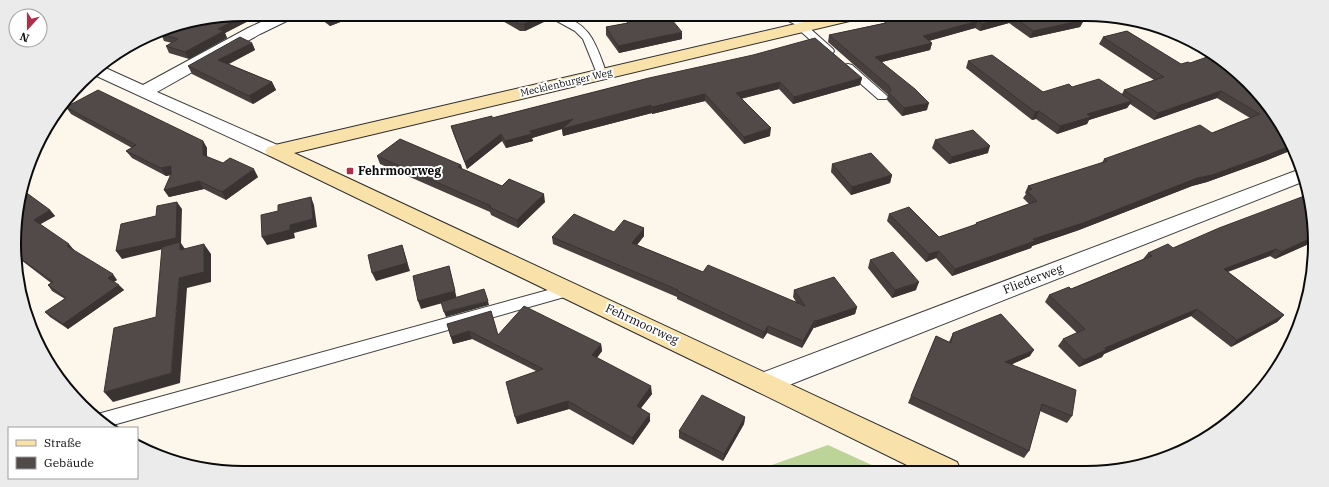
<svg xmlns="http://www.w3.org/2000/svg" width="1329" height="487" viewBox="0 0 1329 487" font-family="'IBM Plex Serif',serif">
<rect width="100%" height="100%" fill="#fdf6ea"/>
<!-- forest -->
<path fill="#bdd498" d="M828,445L887,472H752Z"/>
<g fill="none" stroke-linecap="round" stroke-linejoin="round">
<!-- lane casing -->
<g stroke="#3e3e3e" stroke-width="2">
<g id="lane">
<path d="M558,15C592,23 596,46 607,74L606,76H598L583,39L575,31L555,20L553,18L555,16Z"/>
<path d="M802,24L806,25L833,49L834,51L833,53H825L798,29L797,27Z"/>
<path d="M848,64L852,65L886,95L888,97L886,99H878L844,69L843,67L844,65Z"/>
<path d="M570,284L575,286L577,290L575,294L106,427L94,415Z"/>
</g>
</g>
<!-- street casing -->
<g stroke="#3e3e3e" stroke-width="2">
<g id="street">
<path d="M278,14H298L295,17L260,34L157,92L282,147L285,151L282,155L275,157L268,155L90,73L101,66L143,85L248,28Z"/>
<path d="M778,14C791,14 810,13 818,25L816,28C804,31 791,22 781,17Z"/>
<path d="M1298,170L1302,182L774,391L765,394L756,391L752,383L756,375Z"/>
</g>
</g>
<!-- secondary casing -->
<g stroke="#2d2d2d" stroke-width="2">
<path id="secondary" d="M838,14H866L863,17L858,19L294,153L957,462L961,471H919L756,391L268,155L265,151L268,147L275,145Z"/>
</g>
<!-- lane -->
<use href="#lane" fill="#fff" fill-rule="evenodd"/>
<!-- street -->
<use href="#street" fill="#fff" fill-rule="evenodd"/>
<!-- secondary -->
<use href="#secondary" fill="#f8e2aa" fill-rule="evenodd"/>
</g>
<!-- wall -->
<g fill="#47403e">
<path d="M244,14H262L225,33L227,38L189,59L169,53L166,46L172,43L164,41L161,34Z"/>
<path d="M305,14H355L356,16L330,26L318,17L311,19Z"/>
<path d="M500,14H561L555,15L552,18L525,31H520L501,20Z"/>
<path d="M708,14H719L714,17Z"/>
<path d="M916,14H1075L1084,20L1080,27L1030,38L1009,23L980,31L975,28L929,41L932,43L930,50L882,62L927,110L902,116L887,100L888,95L887,94L828,42L829,35L884,23L885,22Z"/>
<path d="M626,20L682,39L619,53L606,35V27L627,23Z"/>
<path d="M1127,31L1284,129L1292,150L1265,161L1207,182L1192,186L1079,230L1032,246L1031,248L952,276L936,258L926,262L887,221L889,214L939,237L975,225L976,223L1029,204L1023,198L1026,194L1025,193L1028,186L1102,163L1104,159L1212,133L1250,118L1217,98L1154,120L1130,104L1127,108L1089,120L1087,124L1057,134L1036,119L1032,120L966,68L968,61L1043,92L1072,87L1122,94L1124,90L1154,80L1099,44L1103,37Z"/>
<path d="M252,43L255,50L229,64L272,82L276,90L253,104L192,74L188,66Z"/>
<path d="M649,78H862L860,85L793,104L779,89L741,99L770,136L744,144L705,101L652,114V113L563,136L562,129L532,138L533,141L506,148L502,141L467,169L453,133L451,126L492,118Z"/>
<path d="M66,107L203,141L207,148V157L258,177L226,200L204,189L169,197L164,190L171,175L166,176L132,158L126,151L132,148L71,114Z"/>
<path d="M935,140L988,153L949,164L932,148Z"/>
<path d="M377,156L461,165L462,169L502,186L545,202L518,228L491,215L490,212L380,164Z"/>
<path d="M832,164L892,175L890,183L851,195L831,172Z"/>
<path d="M50,210L55,216L40,224L74,250H73L117,280L114,282L124,290L68,329L50,317L45,312L65,299L52,291L48,285L51,283L17,257L16,213Z"/>
<path d="M1313,214L1311,243L1275,259L1270,256L1228,272L1284,315L1277,322L1231,347L1191,316L1104,354L1102,357L1079,367L1058,346L1063,339L1077,333L1045,302L1049,295L1071,289L1143,259L1148,253L1173,248Z"/>
<path d="M614,232L644,236L637,245L703,272L796,302L793,297L794,290L857,307L855,314L814,328V327L802,348L767,333L763,339L677,299V297L553,244L552,237Z"/>
<path d="M870,260L916,290L892,298L868,268Z"/>
<path d="M447,324L498,335L601,344L602,351L597,358L652,394L641,408L650,421L633,445L569,409L517,424L536,371L472,339L453,344Z"/>
<path d="M953,333L1030,356L1012,364L1072,416L1067,423L1040,411L1029,451L1024,458L908,403L936,336L949,342Z"/>
<path d="M745,417L744,424L723,461L679,438V431Z"/>
</g>
<!-- shaded-wall -->
<g fill="#393432">
<path d="M247,14H262L225,33L227,38L189,59L185,52L218,29Z"/>
<path d="M309,14H317L318,17L311,19Z"/>
<path d="M343,14H355L356,16L330,26L327,20Z"/>
<path d="M546,14H554L555,15L552,18L525,31L524,24Z"/>
<path d="M714,14H719L714,17Z"/>
<path d="M1012,16L1009,23L980,31L982,24Z"/>
<path d="M1084,20L1080,27L1030,38L1033,31Z"/>
<path d="M978,21L975,28L921,43L923,36Z"/>
<path d="M682,32V39L619,53L618,46Z"/>
<path d="M252,43L255,50L222,67L218,60Z"/>
<path d="M932,43L930,50L873,64L875,57Z"/>
<path d="M862,78L860,85L793,104L794,97Z"/>
<path d="M272,82L276,90L253,104L249,96Z"/>
<path d="M780,82L779,89L735,100L736,93Z"/>
<path d="M1221,91L1217,98L1154,120L1158,113Z"/>
<path d="M705,94V101L652,114V107Z"/>
<path d="M1132,101L1127,108L1089,120L1087,124L1057,134L1060,126L1087,114Z"/>
<path d="M929,103L927,110L902,116L904,108Z"/>
<path d="M651,105L652,113L563,136L562,129L532,138L533,141L506,148L505,141L530,131L573,119Z"/>
<path d="M1039,111L1036,119L1032,120L1035,112Z"/>
<path d="M53,119L50,129L47,126Z"/>
<path d="M771,128L770,136L744,144V137Z"/>
<path d="M501,134L502,141L467,169L465,162Z"/>
<path d="M203,141L207,148V162L203,155Z"/>
<path d="M990,146L988,153L949,164L952,157Z"/>
<path d="M1290,146L1292,150L1265,161L1207,182L1192,186L1079,230L1032,246L1031,248L952,276L955,269L1197,178Z"/>
<path d="M461,165L463,172L458,167Z"/>
<path d="M171,166L176,174L166,176L161,168Z"/>
<path d="M254,169L258,177L226,200L222,192Z"/>
<path d="M892,175L890,183L851,195L852,187Z"/>
<path d="M199,181L204,189L169,197L164,190Z"/>
<path d="M544,194L545,202L518,228L517,220Z"/>
<path d="M311,197L314,205L317,227L294,233L295,238L267,245L262,237L290,225Z"/>
<path d="M177,202L182,209L181,243L187,252L180,250V245L122,259L116,251Z"/>
<path d="M50,210L55,216L39,225L34,220Z"/>
<path d="M644,228V236L633,250L632,243Z"/>
<path d="M1311,238V243L1275,259L1281,252Z"/>
<path d="M69,244L74,250L71,251L67,246Z"/>
<path d="M204,244L211,254V282L187,288L180,383L113,402L104,392L171,373L179,278Z"/>
<path d="M402,245L410,271L376,281L372,273Z"/>
<path d="M1276,249L1270,256L1218,275L1224,269Z"/>
<path d="M939,251L936,258L926,262L929,254Z"/>
<path d="M449,266L457,299L421,309L418,301Z"/>
<path d="M113,274L117,280L112,283L108,278Z"/>
<path d="M919,282L916,290L892,298L895,290Z"/>
<path d="M119,285L124,290L68,329L63,324Z"/>
<path d="M488,301L489,305L446,317L444,312Z"/>
<path d="M857,307L855,314L814,328L816,321Z"/>
<path d="M1197,309L1191,316L1104,354L1102,357L1079,367L1084,360L1105,348Z"/>
<path d="M1284,315L1277,322L1231,347L1237,340Z"/>
<path d="M815,320L814,327L802,348L803,341Z"/>
<path d="M768,326L767,333L763,339L764,332Z"/>
<path d="M469,331L472,339L453,344L451,337Z"/>
<path d="M601,344L602,351L593,362L592,355Z"/>
<path d="M1034,350L1030,356L1002,369L1005,362Z"/>
<path d="M651,386L652,394L637,413V406Z"/>
<path d="M568,401L569,409L517,424L515,417Z"/>
<path d="M650,414V421L633,445L632,438Z"/>
<path d="M745,417L744,424L723,461L724,454Z"/>
</g>
<!-- building -->
<g fill="#524a48" stroke="#393432">
<path d="M244,14H247L218,29L224,31L185,52L166,46L178,39L161,34L177,25Z"/>
<path d="M320,14H343L327,20Z"/>
<path d="M502,14H546L524,24H519Z"/>
<path d="M655,14H667L682,32L618,46L606,27L628,23L626,20Z"/>
<path d="M916,14H1075L1084,20L1033,31L1012,16L982,24L978,21L923,36L932,43L875,57L915,89L929,103L904,108L889,93L891,90L889,86L829,35L886,23L885,22Z"/>
<path d="M1127,31L1181,64L1188,62L1190,63L1207,57L1220,65L1226,63L1284,129L1290,146L1270,154L1212,175L1197,178L1083,223L1033,239L1035,241L955,269L939,251L929,254L889,214L909,207L939,237L977,224L976,223L1037,201L1027,191L1032,189L1028,186L1107,161L1104,159L1200,125L1212,133L1260,114L1221,91L1158,113L1124,90L1164,77L1103,37Z"/>
<path d="M240,37L252,43L218,60L272,82L249,96L188,66Z"/>
<path d="M815,38L862,78L794,97L780,82L736,93L771,128L744,137L705,94L652,107L651,105L562,129L573,119L530,131L532,134L505,141L501,134L465,162L451,126L492,116V118L649,78L753,55Z"/>
<path d="M992,55L1043,92L1069,84L1072,87L1099,79L1132,101L1087,114L1091,117L1060,126L1039,111L1035,112L968,61Z"/>
<path d="M98,90L203,141V155L223,163L230,158L254,169L222,192L199,181L164,190L171,174V166L161,168L126,151L136,145L66,107Z"/>
<path d="M973,130L990,146L952,157L935,140Z"/>
<path d="M400,139L461,165L458,167L502,186L509,179L544,194L517,220L489,207L491,206L377,156Z"/>
<path d="M871,153L892,175L852,187L832,164Z"/>
<path d="M24,191L50,210L34,220L69,244L67,246L113,274L108,278L119,285L63,324L45,312L66,298L48,285L53,282L17,256L16,213Z"/>
<path d="M1307,195L1313,214L1311,238L1281,252L1276,249L1224,269L1284,315L1237,340L1197,309L1105,348L1106,350L1084,360L1063,339L1085,329L1049,295L1069,287L1071,289L1152,256L1148,253L1168,244L1173,248L1219,228Z"/>
<path d="M311,197L313,219L290,225V230L262,237L261,215L278,211V205Z"/>
<path d="M177,202L176,238L116,251L121,224L156,216L157,206Z"/>
<path d="M574,214L614,232L624,220L644,228L632,243L703,272L708,265L805,306L794,290L834,277L857,307L816,321L815,320L803,341L768,326L764,332L677,291L678,290L552,237Z"/>
<path d="M180,242V250L204,244V272L179,278L171,373L104,392L114,328L156,317L162,247Z"/>
<path d="M402,245L407,263L372,273L368,255Z"/>
<path d="M893,252L919,282L895,290L870,260Z"/>
<path d="M449,266L455,291L418,301L413,276Z"/>
<path d="M484,289L488,301L444,312L441,302Z"/>
<path d="M524,306L601,344L592,355L651,386L637,406L650,414L632,438L568,401L515,417L506,382L543,369L469,331L451,337L447,324L491,311L498,335Z"/>
<path d="M1001,314L1034,350L1005,362L1076,390L1072,416L1042,404L1029,451L911,396L936,336L951,343L953,333Z"/>
<path d="M702,395L745,417L724,454L679,431Z"/>
</g>
<!-- markers -->
<rect fill="#af2f4b" stroke="#fff" stroke-width="1.5" x="346" y="167" width="8" height="8" rx="2"/>
<g text-anchor="middle" stroke-width="4" stroke-linejoin="round" paint-order="stroke">
<!-- far-street labels -->
<g font-size="10" fill="#0b0b0b" stroke="#fff">
<text transform="translate(566 82) rotate(-13)" y="4">Mecklenburger Weg</text>
</g>
<!-- poi labels -->
<g font-size="12" font-weight="bold" fill="#0b0b0b" stroke="#fff" text-anchor="start">
<text x="358" y="175">Fehrmoorweg</text>
</g>
<!-- street labels -->
<g font-size="12" fill="#0b0b0b" stroke="#fff">
<text transform="translate(1033 279) rotate(-21)" y="4">Fliederweg</text>
<text transform="translate(642 324) rotate(25)" y="4">Fehrmoorweg</text>
</g>
</g>
<!-- crop -->
<path d="M0 0H1329V487H0ZM243 21H1086A222 222 0 0 1 1308 243V244A222 222 0 0 1 1086 466H243A222 222 0 0 1 21 244V243A222 222 0 0 1 243 21Z" fill="#ebebeb" fill-rule="evenodd"/>
<path fill="none" stroke="#0b0b0b" stroke-width="2" d="M243 21H1086A222 222 0 0 1 1308 243V244A222 222 0 0 1 1086 466H243A222 222 0 0 1 21 244V243A222 222 0 0 1 243 21Z"/>
<!-- legend -->
<rect x="8" y="427" width="130" height="52" fill="#ffffff" stroke="#9d9d9d"/>
<rect x="16" y="440" width="20" height="6" fill="#f8e2aa" stroke="#9d9d9d"/>
<text x="44" y="447" font-size="12" fill="#0b0b0b">Straße</text>
<rect x="16" y="457" width="20" height="12" fill="#524a48" stroke="#9d9d9d"/>
<text x="44" y="467" font-size="12" fill="#0b0b0b">Gebäude</text>
<!-- north arrow -->
<g transform="translate(28 28) rotate(201)"><circle r="19" fill="#ffffff" stroke="#9d9d9d"/>
<path d="M0-3L7 15L0 10L-7 15Z" fill="#af2f4b"/>
<text y="-6" font-size="11" font-weight="bold" text-anchor="middle" fill="#0b0b0b">N</text>
</g>
</svg>
